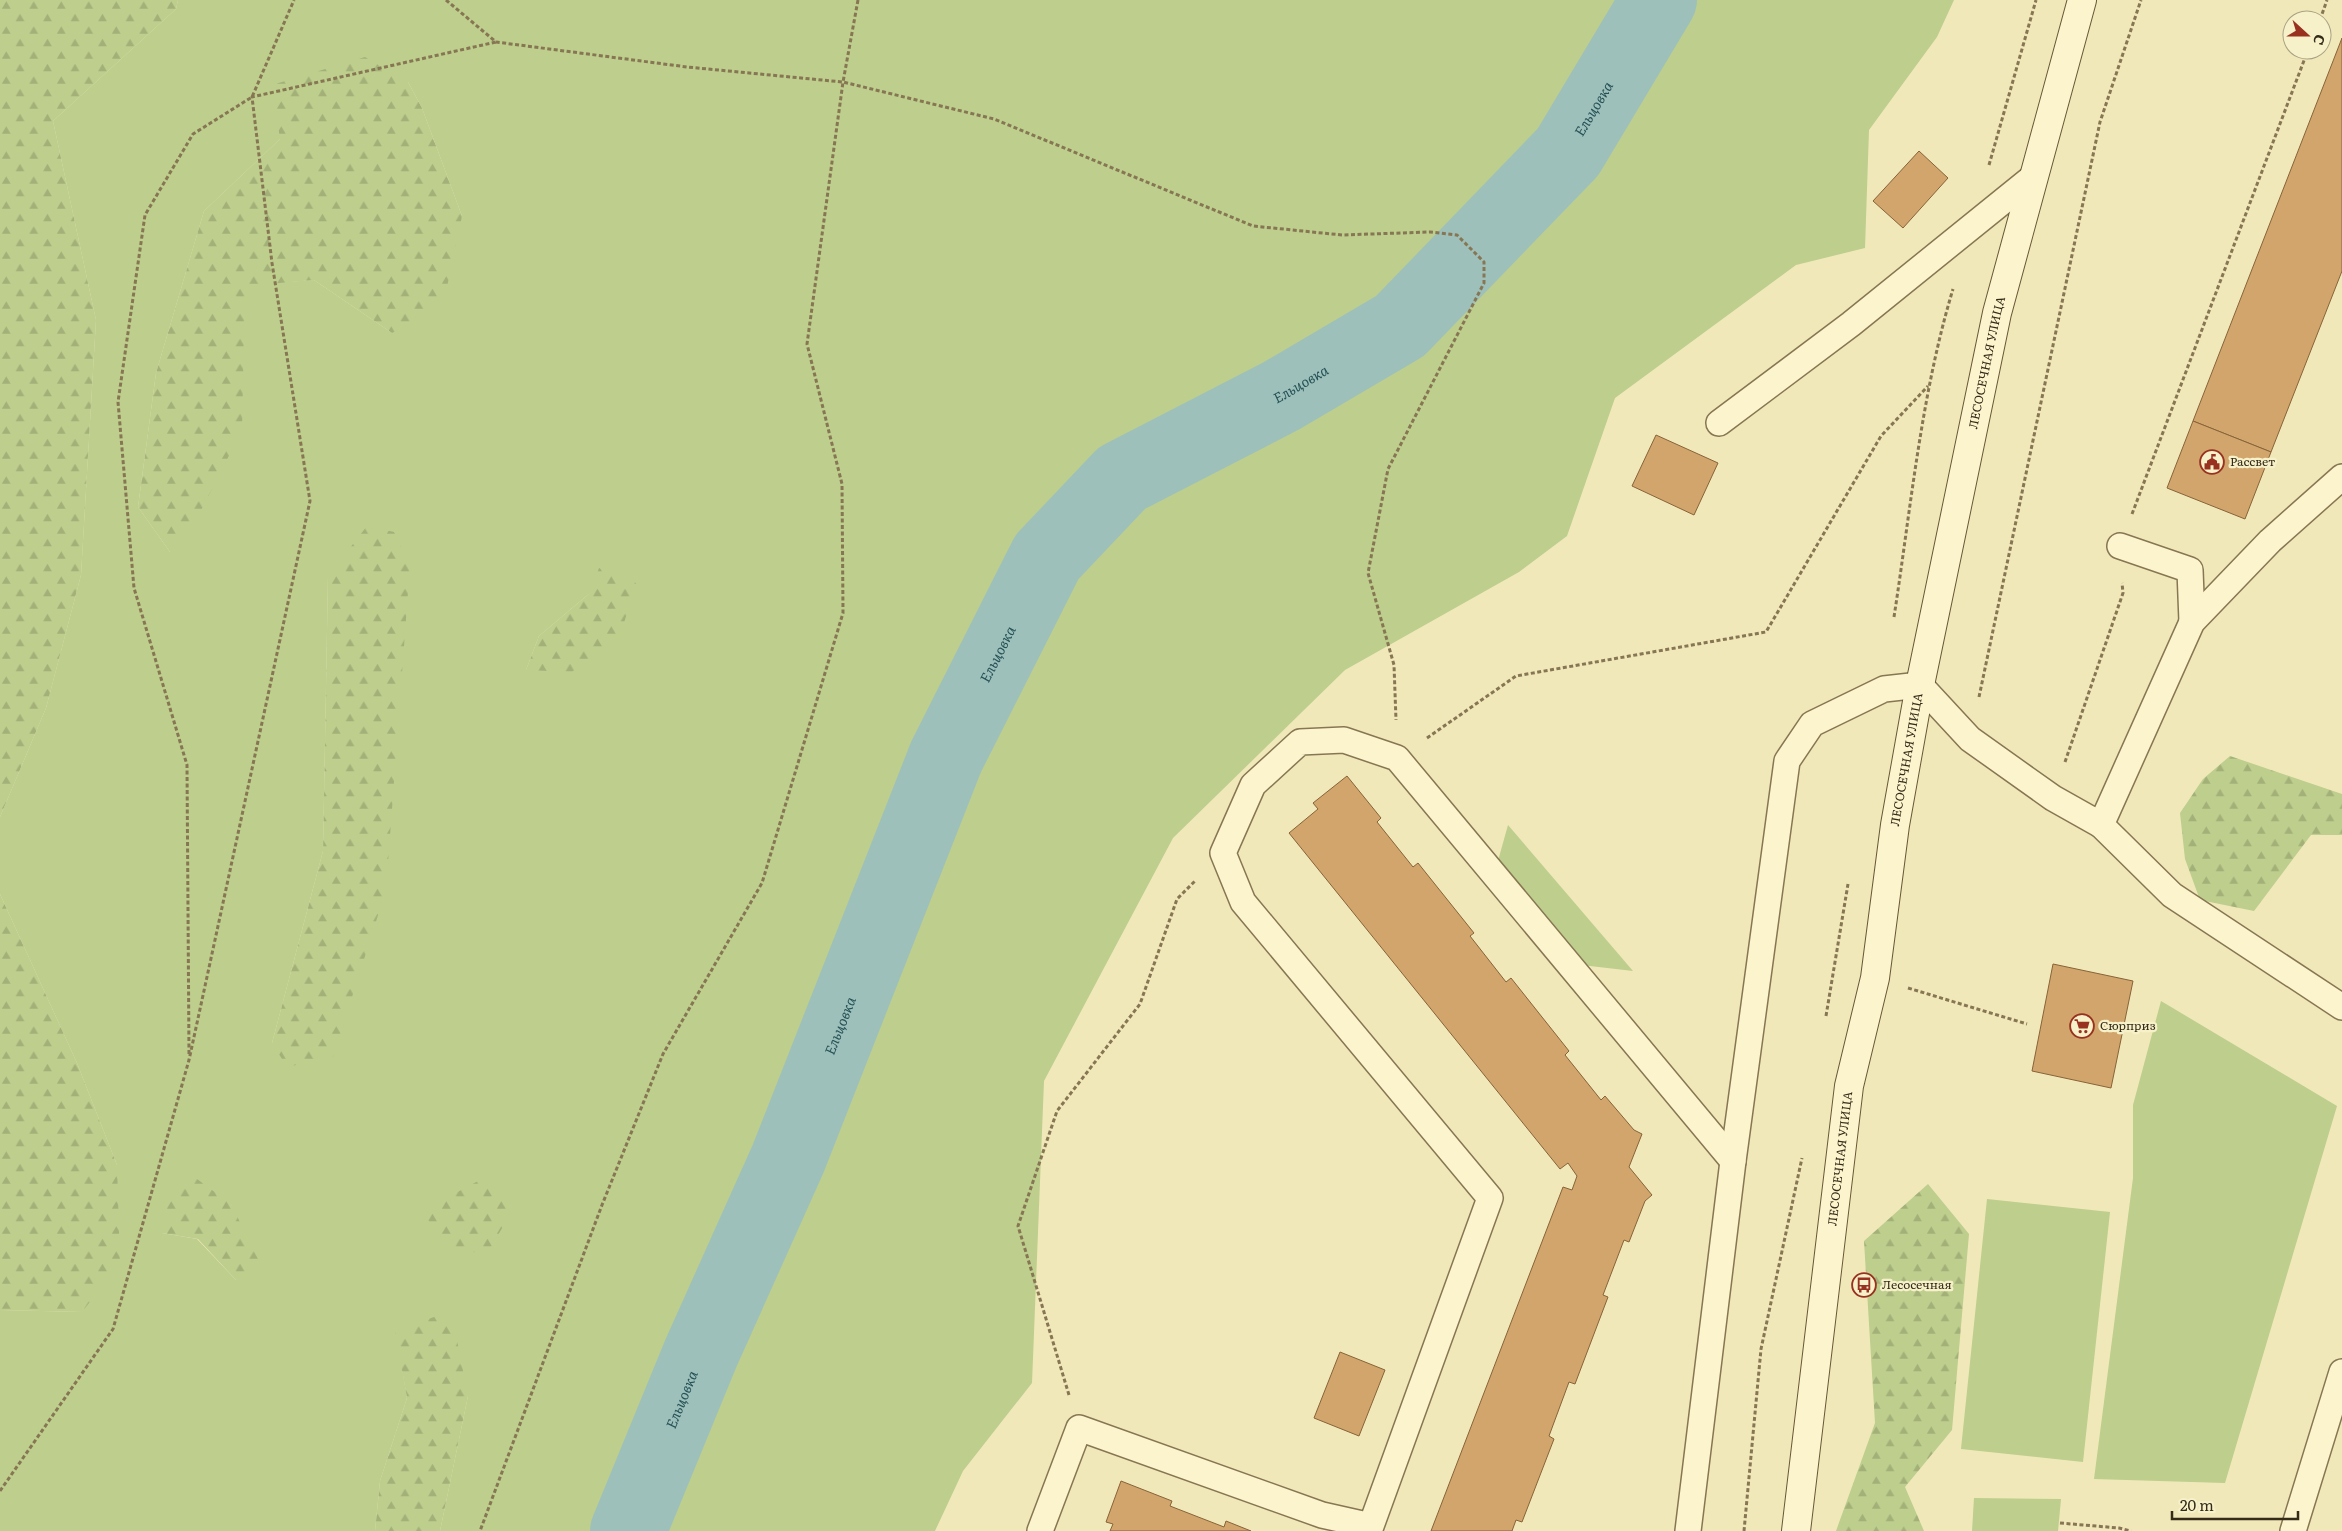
<svg xmlns="http://www.w3.org/2000/svg" width="2342" height="1531" viewBox="0 0 2342 1531" font-family="Literata,serif">
<defs>
<pattern id="forest-firs" width="22" height="20" patternUnits="userSpaceOnUse" patternTransform="scale(1.25)"><rect width="22" height="20" fill="#bdce8d"/><path d="M5 1l3.5 6h-7zM16 11l3.5 6h-7z" fill="#a3b179"/></pattern>
</defs>
<rect width="100%" height="100%" fill="#f0e8b9"/>
<!-- green -->
<g fill="#bdce8d" fill-rule="evenodd">
<path d="M178,0H1954L1937,37L1869,130L1865,248L1796,265L1615,398L1567,536L1519,572L1345,670L1173,838L1044,1081L1032,1383L963,1471L935,1531H440L468,1396L396,1331L407,1398L380,1481L375,1531H0V1310L82,1312L117,1165L77,1063L0,894V817L46,708L81,575L96,320L53,121L176,9ZM408,82L422,108L462,216L392,333L314,280L245,285L170,552L138,507L156,373L204,211L280,139ZM328,576L333,1057L272,1043L323,851ZM590,593L526,670L539,636ZM231,1204L236,1280L197,1239L162,1233Z"/>
<path d="M1508,825L1633,971L1573,964L1494,875Z"/>
<path d="M2161,1001L2337,1106L2225,1483L2094,1479L2133,1178V1105Z"/>
<path d="M1987,1199L2110,1212L2083,1462L1961,1449Z"/>
<path d="M1974,1498L2061,1499L2058,1531H1972Z"/>
</g>
<!-- forest -->
<g fill="url(#forest-firs)">
<path d="M0,0H178L176,9L53,121L96,320L81,575L46,708L0,817Z"/>
<path d="M365,57L408,82L422,108L462,216L443,306L392,333L314,280L245,286L242,430L188,536L170,552L138,507L156,373L204,211L280,139L272,85Z"/>
<path d="M367,526L394,532L410,565L386,890L333,1057L287,1067L272,1043L323,851L328,576Z"/>
<path d="M599,568L636,583L621,633L572,672L526,670L539,636L590,593Z"/>
<path d="M2230,756L2342,794V835H2311L2254,911L2200,900L2185,859L2180,813L2203,779Z"/>
<path d="M0,894L77,1063L117,1165L120,1264L82,1312L0,1310Z"/>
<path d="M197,1179L231,1204L263,1269L236,1280L198,1239L162,1233L169,1189Z"/>
<path d="M480,1180L512,1211L487,1254L447,1248L422,1211Z"/>
<path d="M1928,1184L1969,1234L1952,1430L1905,1487L1924,1531H1836L1875,1423L1864,1241Z"/>
<path d="M445,1313L457,1340L468,1396L440,1531H375L380,1481L407,1398L395,1331Z"/>
</g>
<g fill="none" stroke-linecap="round" stroke-linejoin="round">
<!-- river -->
<path stroke="#9ec0bb" stroke-width="76" id="s1" d="M628,1531L701,1353L788,1159L946,757L1047,557L1122,478L1281,396L1400,326L1568,152L1659,0"/>
</g>
<!-- building -->
<g fill="#d1a56c" stroke="#876338">
<path d="M2342,38V271L2271,452L2193,421Z"/>
<path d="M1919,151L1948,178L1903,228L1873,201Z"/>
<path d="M2193,421L2271,452L2245,519L2167,488Z"/>
<path d="M1656,435L1718,463L1694,515L1632,486Z"/>
<path d="M1347,776L1381,818L1377,822L1413,867L1418,863L1474,933L1470,936L1506,982L1511,978L1569,1051L1565,1055L1601,1100L1605,1096L1634,1130L1642,1134L1629,1167L1652,1195L1645,1201L1629,1242L1624,1240L1603,1295L1608,1297L1575,1384L1569,1382L1549,1436L1554,1439L1522,1522L1516,1520L1512,1531H1431L1563,1187L1572,1190L1577,1176L1568,1163L1560,1169L1289,833L1318,809L1313,803Z"/>
<path d="M2053,964L2133,981L2111,1088L2032,1071Z"/>
<path d="M1340,1352L1385,1370L1359,1436L1314,1418Z"/>
<path d="M1121,1481L1172,1501L1170,1506L1224,1527L1226,1521L1251,1531H1110L1113,1524L1106,1522Z"/>
</g>
<g fill="none" stroke-linecap="round" stroke-linejoin="round">
<!-- lane casing -->
<g stroke="#877653" stroke-width="28">
<g id="lane">
<path d="M1719,423L1851,324L2033,177"/>
<path d="M2120,546L2190,570L2192,622"/>
<path d="M2101,825L2172,895L2342,1007"/>
<path d="M1040,1531L1079,1428L1322,1515L1371,1526L1490,1198L1243,902L1223,853L1253,785L1300,742L1344,740L1397,758L1733,1161"/>
<path d="M1688,1531L1733,1161L1787,761L1812,724L1884,689L1920,685L1970,739L2053,798L2101,825L2192,622L2270,541L2342,477"/>
<path d="M2293,1531L2342,1372"/>
</g>
</g>
<!-- secondary casing -->
<g stroke="#685737" stroke-width="30">
<g id="secondary">
<path id="s2" d="M1796,1531L1849,1086L1875,978L1895,825L1920,685L1997,313L2082,0"/>
</g>
</g>
<!-- path -->
<g stroke="#877653" stroke-width="3" stroke-dasharray="4 2.5" stroke-linecap="butt">
<path d="M446,0L496,42L687,67L843,82L807,344L842,484L843,613L762,883L663,1054L602,1205L480,1531"/>
<path d="M858,0L843,82L994,119L1253,226L1342,235L1430,232L1457,235L1484,262V283L1388,469L1368,573L1394,665L1396,720"/>
<path d="M2320,20L2327,0"/>
<path d="M1989,165L2036,0"/>
<path d="M2132,514L2308,50"/>
<path d="M1894,617C1911,507 1921,395 1953,289"/>
<path d="M1979,697L2100,122L2141,0"/>
<path d="M1427,738L1516,676L1766,632L1881,436L1928,386"/>
<path d="M2065,762L2123,593L2122,583"/>
<path d="M1908,988L2027,1024"/>
<path d="M1826,1016L1848,884"/>
<path d="M189,1054L187,765L134,588L118,402L145,215L193,134L252,97L294,0"/>
<path d="M1069,1395L1018,1226L1057,1111L1140,1004L1177,899L1196,880"/>
<path d="M0,1491L113,1329L189,1060L310,501L272,263L252,97L496,42"/>
<path d="M2060,1523L2119,1528L2131,1531"/>
<path d="M1744,1531L1761,1349L1802,1158"/>
</g>
<!-- lane -->
<use href="#lane" stroke="#fbf4cc" stroke-width="25"/>
<!-- secondary -->
<use href="#secondary" stroke="#fbf4cc" stroke-width="28"/>
</g>
<!-- icons -->
<defs>
<g id="civic-ring" transform="scale(1.25)"><circle r="9.5" fill="#f7f1c9" stroke="#993120" stroke-width="1.5"/><path d="M-.6-6.5H3V-4.5H.6V-3L4-1V1h2V6H-6V1h2V-1L-.6-3ZM-1.2 2.5V6h2.4V2.5Z" fill="#993120"/></g>
<g id="supermarket-ring" transform="scale(1.25)"><circle r="9.5" fill="#f7f1c9" stroke="#993120" stroke-width="1.5"/><path d="M-6-5.5h2.5l.6 2H6L4.5 2H-2.5L-4.4-4H-6ZM-1.5 3.2a1.3 1.3 0 1 0 .1 0ZM3 3.2a1.3 1.3 0 1 0 .1 0Z" fill="#993120"/></g>
<g id="bus-ring" transform="scale(1.25)"><circle r="9.5" fill="#f7f1c9" stroke="#993120" stroke-width="1.5"/><path d="M-5-6H5V4H4V6H2V4H-2V6H-4V4H-5ZM-3.5-4V0h7V-4ZM-3.5 1.2v1.5H-2V1.2ZM2 1.2v1.5H3.5V1.2Z" fill="#993120"/></g>
</defs>
<g fill-rule="evenodd">
<use href="#civic-ring" x="2212" y="462"/>
<use href="#supermarket-ring" x="2082" y="1026"/>
<use href="#bus-ring" x="1864" y="1285"/>
</g>
<g text-anchor="middle" stroke-width="4.5" stroke-linejoin="round" paint-order="stroke">
<!-- street labels -->
<g font-size="12" fill="#352b19" stroke="#f7f1c9">
<text dy="4" stroke="none"><textPath href="#s2" startOffset="1185">ЛЕСОСЕЧНАЯ УЛИЦА</textPath></text>
<text dy="4" stroke="none"><textPath href="#s2" startOffset="780">ЛЕСОСЕЧНАЯ УЛИЦА</textPath></text>
<text dy="4" stroke="none"><textPath href="#s2" startOffset="375">ЛЕСОСЕЧНАЯ УЛИЦА</textPath></text>
</g>
<!-- poi labels -->
<g font-size="12" fill="#352b19" stroke="#f7f1c9" text-anchor="start">
<text x="2230" y="466">Рассвет</text>
<text x="2100" y="1030">Сюрприз</text>
<text x="1882" y="1289">Лесосечная</text>
</g>
<!-- water labels -->
<g font-size="14" font-style="italic" fill="#275256" stroke="#f7f1c9">
<text dy="5" stroke="none"><textPath href="#s1" startOffset="1779">Ельцовка</textPath></text>
<text dy="5" stroke="none"><textPath href="#s1" startOffset="1372">Ельцовка</textPath></text>
<text dy="5" stroke="none"><textPath href="#s1" startOffset="952">Ельцовка</textPath></text>
<text dy="5" stroke="none"><textPath href="#s1" startOffset="548">Ельцовка</textPath></text>
<text dy="5" stroke="none"><textPath href="#s1" startOffset="142">Ельцовка</textPath></text>
</g>
</g>
<!-- north arrow -->
<g transform="translate(2307 35) rotate(111)"><circle r="24" fill="#f7f1c9" stroke="#a9a283"/>
<path d="M0-4L9 19L0 12L-9 19Z" fill="#993120"/>
<text y="-8" font-size="14" font-weight="bold" text-anchor="middle" fill="#352b19">С</text>
</g>
<!-- scale -->
<path d="M2172 1511v8h126v-8" fill="none" stroke="#352b19" stroke-width="2.5"/>
<text x="2180" y="1511" font-size="15" fill="#352b19" stroke="#f7f1c9" stroke-width="4" paint-order="stroke">20 m</text>
</svg>
